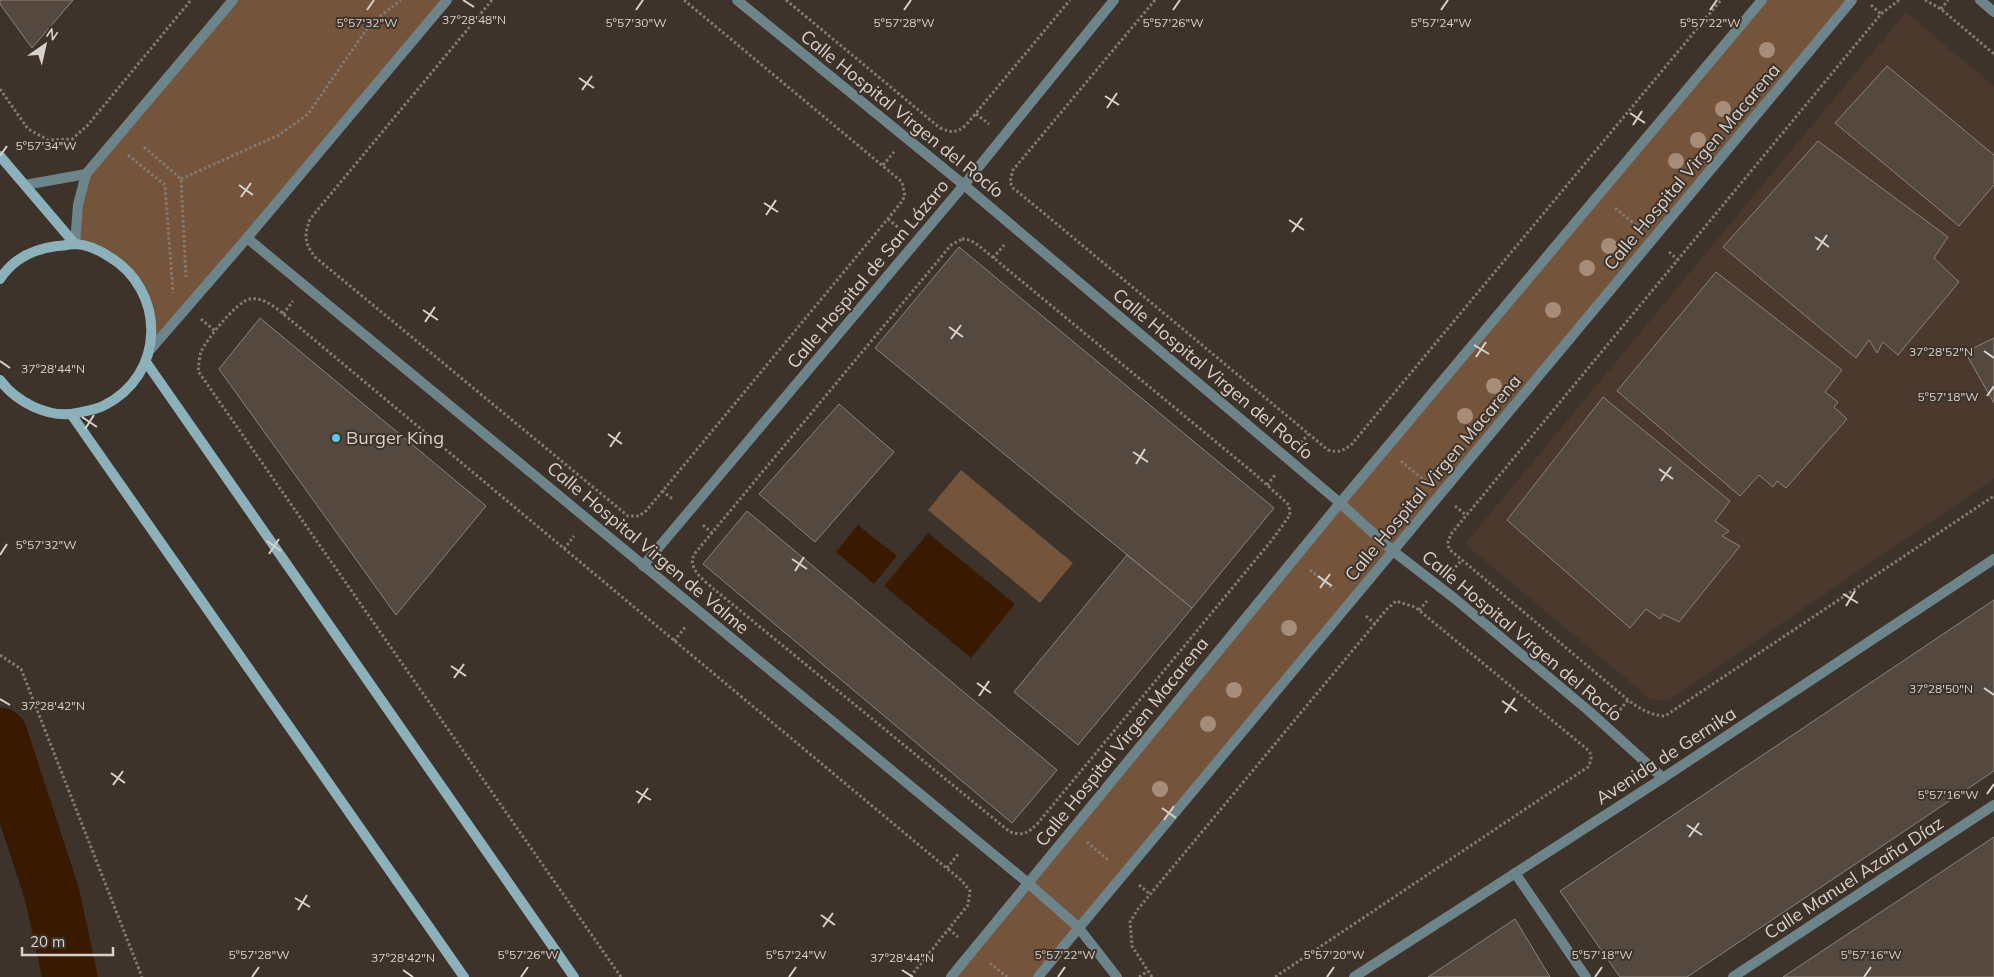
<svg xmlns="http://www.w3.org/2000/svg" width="1994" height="977" viewBox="0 0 1994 977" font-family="Mulish,sans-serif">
<rect width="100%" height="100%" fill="#3e332a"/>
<!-- built -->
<path fill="#4a392c" d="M1906,12L1994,86V479L1669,700L1650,699L1465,544Z"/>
<!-- green -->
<g fill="#74543b">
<path d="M233,0H447L150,350L148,301L120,263L75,244L86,174Z"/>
<path d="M1762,0H1852L1038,977H951Z"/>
<path d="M961,470L1073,563L1040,603L928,510Z"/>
</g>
<!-- water -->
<g fill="#391a00">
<path d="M858,525L897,556L874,584L836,552Z"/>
<path d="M928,533L1015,604L971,658L884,586Z"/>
</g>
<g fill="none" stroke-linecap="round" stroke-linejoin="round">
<!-- river -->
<path stroke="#391a00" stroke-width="55" d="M0,735L52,894L70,977"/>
</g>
<!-- building -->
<g fill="#54483f" stroke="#908278">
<path d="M0,0H73L32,48L0,4Z"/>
<path d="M1887,66L1994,155V185L1959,226L1835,123Z"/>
<path d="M1818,141L1948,237L1934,258L1959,282L1898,355L1883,342L1877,353L1869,340L1856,358L1723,247Z"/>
<path d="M959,247L1274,508L1192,608L875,348Z"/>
<path d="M1716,272L1842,370L1825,392L1838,402L1834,407L1847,419L1786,488L1777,481L1773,487L1759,475L1740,496L1617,391Z"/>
<path d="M260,318L486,506L396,615L219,369Z"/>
<path d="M1994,338V403L1965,352Z"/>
<path d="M1603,397L1730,501L1715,521L1729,531L1722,536L1740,546L1679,622L1663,614L1660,619L1646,609L1630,628L1507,520Z"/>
<path d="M839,404L894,452L815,542L759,494Z"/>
<path d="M747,511L1057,770L1012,823L703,564Z"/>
<path d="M1127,555L1192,608L1078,745L1014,692Z"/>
<path d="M1994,600V771L1687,977H1620L1560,891Z"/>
<path d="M1994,837V977H1783Z"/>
<path d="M1515,919L1550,977H1428Z"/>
</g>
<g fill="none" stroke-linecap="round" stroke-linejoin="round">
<!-- path -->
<g stroke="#847b73" stroke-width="3" stroke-dasharray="2.5 2.5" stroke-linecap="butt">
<path d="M492,0L310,219C304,236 304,242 315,257L628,516H639L646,511L900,204L905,196L902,182L684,0"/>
<path d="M786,0L940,128C952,133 957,133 966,125L1070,0"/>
<path d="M1155,0L1013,170L1010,182L1013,188L1034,205L1328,450C1338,453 1343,451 1351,445L1721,0"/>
<path d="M1899,0L1881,14L1451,534L1448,542L1449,549L1628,700C1640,709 1650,715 1665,716L1994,496"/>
<path d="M1925,0L1941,9L1994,54"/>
<path d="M1871,5L1881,14"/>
<path d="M1941,9L1948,0"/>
<path d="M0,89L28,129L48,140L72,139L87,126L191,0"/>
<path d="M976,114L989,124"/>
<path d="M144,147L181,179L186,277"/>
<path d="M128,155L165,185L173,293"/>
<path d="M883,165L894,152"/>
<path d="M181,179L279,135L308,114L371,23L401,0"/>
<path d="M1615,208L1637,226"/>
<path d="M888,219L901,230"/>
<path d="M962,239L970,240L978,245L1256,475L1289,505L1290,515L1272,540L1038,823C1028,833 1024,836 1010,832L715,590C705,581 684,567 696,552L951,245Z"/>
<path d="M1669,252L1678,260"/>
<path d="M993,258L1004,245"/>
<path d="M283,314L293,301"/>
<path d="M201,319L215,331"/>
<path d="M1301,443L1308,434"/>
<path d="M1401,461L1425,481"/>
<path d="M1267,485L1275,475"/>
<path d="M662,491L674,500"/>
<path d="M1455,506L1466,515"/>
<path d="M703,525L712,533"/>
<path d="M564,549L574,536"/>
<path d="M1310,570L1334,590"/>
<path d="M1452,571L1461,561"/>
<path d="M1419,610L1427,601"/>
<path d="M1366,616L1375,624"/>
<path d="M674,641L686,626"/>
<path d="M0,655L21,669L142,977"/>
<path d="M1620,710L1628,700"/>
<path d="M1087,842L1109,861"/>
<path d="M947,868L959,853"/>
<path d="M1139,885L1150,894"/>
<path d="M949,929L958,937"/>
<path d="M990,963L1007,977"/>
<path d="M621,977L198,371C199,366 199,358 201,352C206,340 237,301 250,299C265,296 282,313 293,322L962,881L970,891L968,905L910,977"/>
<path d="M1139,977L1148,971"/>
<path d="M1152,977L1132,946L1130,922L1138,909L1387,609L1396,601L1415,607L1588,750C1593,756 1591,761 1588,767L1275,977"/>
</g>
<!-- minor -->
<g stroke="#6e848b" stroke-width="10">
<path d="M737,0L964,185L1340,503L1393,551L1454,598L1589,711L1663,778"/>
<path d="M1980,0L1994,12"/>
<path d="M25,185L86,174L233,0"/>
<path d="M247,238L1028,883L1078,927L1117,977"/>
<path d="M75,244L78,205L86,174"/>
<path d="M150,350L247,238L447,0"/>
<path d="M643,566L964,185L1114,0"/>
<path d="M1515,873L1586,977"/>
<path d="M951,977L1340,503L1762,0"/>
<path d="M1038,977L1852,0"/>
<path d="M1354,977L1663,778L1994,559"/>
<path d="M1733,977L1994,805"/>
</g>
<!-- secondary -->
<g stroke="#8cb1bb" stroke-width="10">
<path d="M0,156L75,244"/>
<path d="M0,279C13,259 33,249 57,246C63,246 70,244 76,244C87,245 99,250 108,256C167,290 166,376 103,406C95,410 85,411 77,413C49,419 16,402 0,380"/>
<path d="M146,362L574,977"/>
<path d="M71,414L464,977"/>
</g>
</g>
<!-- trees -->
<g fill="#a58d79">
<circle cx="1767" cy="50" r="8"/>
<circle cx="1723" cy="109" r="8"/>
<circle cx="1698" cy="140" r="8"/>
<circle cx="1676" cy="161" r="8"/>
<circle cx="1609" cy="246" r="8"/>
<circle cx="1587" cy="268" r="8"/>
<circle cx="1553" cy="310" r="8"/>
<circle cx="1494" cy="386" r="8"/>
<circle cx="1465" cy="416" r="8"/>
<circle cx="1289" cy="628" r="8"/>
<circle cx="1234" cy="690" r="8"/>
<circle cx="1208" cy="724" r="8"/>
<circle cx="1160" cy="789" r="8"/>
</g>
<!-- ticks -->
<path fill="none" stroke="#d8d1cb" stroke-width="2" d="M463,0L474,7M367,10L374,0M636,10L643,0M904,10L911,0M1173,10L1180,0M1441,10L1448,0M1710,10L1717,0M579,78L594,88M582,90L592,76M1105,96L1119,105M1107,108L1117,93M1630,113L1645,123M1633,125L1642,111M0,156L7,146M239,185L253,195M241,197L251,183M764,203L778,212M766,215L776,200M1289,220L1304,230M1292,232L1302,218M1815,237L1829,247M1817,250L1827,235M423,310L438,320M425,322L435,307M949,327L963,337M951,339L961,325M1474,345L1489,354M1984,351L1994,358M1476,357L1486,342M0,361L10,368M1987,396L1994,386M82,417L97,427M85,429L94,415M608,434L622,444M610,447L620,432M1133,452L1148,462M1136,464L1145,449M1659,469L1673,479M1661,481L1671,467M267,541L281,551M269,554L279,539M0,555L7,544M792,559L807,569M795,571L804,557M1318,576L1332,586M1320,588L1330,574M1843,594L1858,603M1846,606L1855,591M451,666L466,676M454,678L464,664M977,683L991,693M1984,688L1994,695M979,696L989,681M0,699L10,705M1502,701L1517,711M1505,713L1515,698M111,773L125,783M113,785L123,771M636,791L651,800M1987,794L1994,784M638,803L648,788M1162,808L1176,818M1164,820L1174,806M1687,825L1702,835M1689,837L1699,823M295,898L310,907M298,910L307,895M821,915L835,925M823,927L833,913M403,970L413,977M902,970L913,977M252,977L259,967M521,977L528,967M789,977L796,967M1058,977L1065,967M1327,977L1334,967M1595,977L1602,967M1864,977L1871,967"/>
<!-- markers -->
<circle fill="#59c8e5" stroke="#3e332a" stroke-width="2" cx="336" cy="438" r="5"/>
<g text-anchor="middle" stroke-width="4" stroke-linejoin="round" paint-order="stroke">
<!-- street labels -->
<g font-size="18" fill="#d8d1cb" stroke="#3e332a">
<text transform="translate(902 114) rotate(39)" y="6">Calle Hospital Virgen del Rocío</text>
<text transform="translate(1692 167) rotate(-50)" y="6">Calle Hospital Virgen Macarena</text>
<text transform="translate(868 274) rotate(-50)" y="6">Calle Hospital de San Lázaro</text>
<text transform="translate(1213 374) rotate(40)" y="6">Calle Hospital Virgen del Rocío</text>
<text transform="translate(1433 478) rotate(-50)" y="6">Calle Hospital Virgen Macarena</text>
<text transform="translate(648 548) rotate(40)" y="6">Calle Hospital Virgen de Valme</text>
<text transform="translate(1522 636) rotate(40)" y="6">Calle Hospital Virgen del Rocío</text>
<text transform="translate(1122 742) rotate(-51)" y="6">Calle Hospital Virgen Macarena</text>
<text transform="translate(1666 756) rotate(-33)" y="6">Avenida de Gernika</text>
<text transform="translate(1854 878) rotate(-33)" y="6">Calle Manuel Azaña Díaz</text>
</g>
<!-- poi labels -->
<g font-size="18" fill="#d8d1cb" stroke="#3e332a" text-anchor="start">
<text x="346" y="444">Burger King</text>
</g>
</g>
<g font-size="12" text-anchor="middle" fill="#d8d1cb" stroke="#3e332a" stroke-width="4" stroke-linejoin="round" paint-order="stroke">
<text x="474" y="24">37°28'48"N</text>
<text x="367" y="27">5°57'32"W</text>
<text x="636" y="27">5°57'30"W</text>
<text x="904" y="27">5°57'28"W</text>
<text x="1173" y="27">5°57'26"W</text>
<text x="1441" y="27">5°57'24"W</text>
<text x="1710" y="27">5°57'22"W</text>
<text x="46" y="150">5°57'34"W</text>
<text x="1941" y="356">37°28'52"N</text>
<text x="53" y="373">37°28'44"N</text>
<text x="1948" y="401">5°57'18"W</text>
<text x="46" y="549">5°57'32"W</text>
<text x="1941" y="693">37°28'50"N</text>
<text x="53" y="710">37°28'42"N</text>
<text x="1948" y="799">5°57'16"W</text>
<text x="259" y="959">5°57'28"W</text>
<text x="528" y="959">5°57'26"W</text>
<text x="796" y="959">5°57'24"W</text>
<text x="1065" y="959">5°57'22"W</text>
<text x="1334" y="959">5°57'20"W</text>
<text x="1602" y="959">5°57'18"W</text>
<text x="1871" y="959">5°57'16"W</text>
<text x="403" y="962">37°28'42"N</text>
<text x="902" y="962">37°28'44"N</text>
</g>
<!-- north arrow -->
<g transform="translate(45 45) rotate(34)" stroke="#3e332a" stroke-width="4" paint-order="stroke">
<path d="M0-4L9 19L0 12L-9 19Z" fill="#d8d1cb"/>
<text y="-8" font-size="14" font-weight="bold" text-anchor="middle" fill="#d8d1cb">N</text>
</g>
<!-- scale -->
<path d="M22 947v8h91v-8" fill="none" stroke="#d8d1cb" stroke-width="2.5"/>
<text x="30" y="947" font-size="15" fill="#d8d1cb" stroke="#3e332a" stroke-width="4" paint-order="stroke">20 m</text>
</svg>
